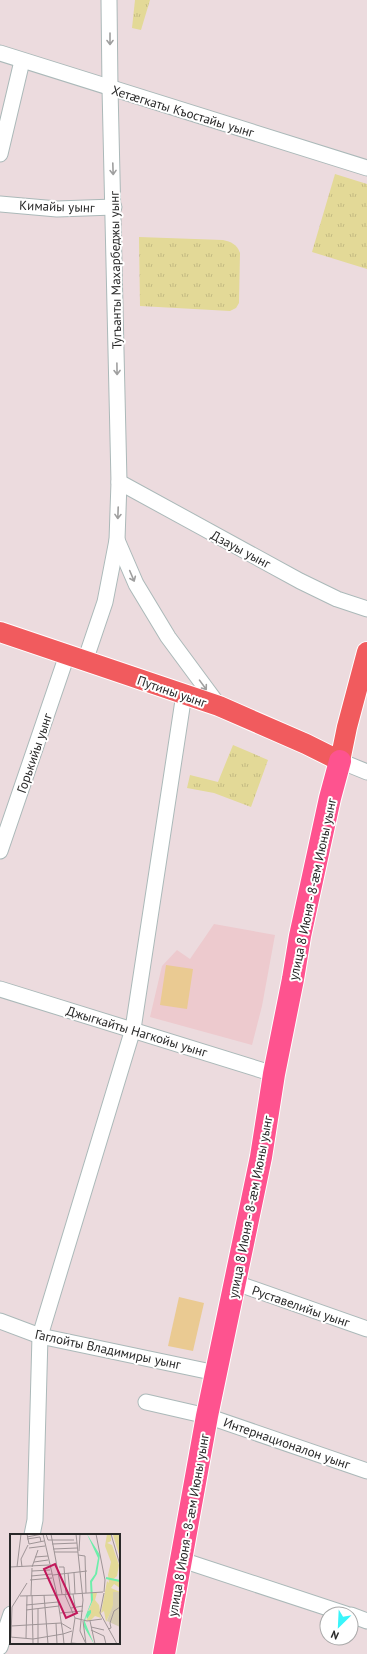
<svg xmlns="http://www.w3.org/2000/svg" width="367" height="1654" viewBox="0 0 367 1654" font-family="'PT Sans',sans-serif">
<defs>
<pattern id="grass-tufts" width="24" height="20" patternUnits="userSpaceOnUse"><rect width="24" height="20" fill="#e3d997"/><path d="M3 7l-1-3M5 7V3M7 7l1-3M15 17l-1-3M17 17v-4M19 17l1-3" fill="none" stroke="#c3ba82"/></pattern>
</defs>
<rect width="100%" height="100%" fill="#ecdbde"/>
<!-- education -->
<path fill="#edcace" d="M214,924L275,935L262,1006L252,1045L150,1017L162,966L177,950L190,959Z"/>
<!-- grass -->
<g fill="url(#grass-tufts)">
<path d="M135,0H150L141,30L132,28Z"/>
<path d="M335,174L367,184V269L312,252Z"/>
<path d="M139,237L223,240C231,242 237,244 240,253L239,303L236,308L230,311L140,306Z"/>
<path d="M233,745L268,760L251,807L214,793L187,788L190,775L218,782Z"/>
</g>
<!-- pitch -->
<g fill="#eaca92">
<path d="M166,965L193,969L187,1009L160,1005Z"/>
<path d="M179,1297L204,1303L193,1351L168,1346Z"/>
</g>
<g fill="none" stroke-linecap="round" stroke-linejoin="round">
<!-- minor casing -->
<g stroke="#abb9b9" stroke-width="17">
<g id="minor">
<path d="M0,53L367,168"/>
<path d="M0,154L22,61"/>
<path d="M0,204L57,209L114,207"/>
<path d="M119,482L300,581L337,599L367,609"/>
<path d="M117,540L136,584L168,637L219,706"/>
<path d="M85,661L105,602L117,540L119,482L110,88L109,0"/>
<path d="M340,761L367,772"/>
<path d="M0,851L67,655"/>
<path d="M0,989L274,1074"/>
<path d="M236,1283L367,1329"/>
<path d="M0,1321L40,1336L216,1373"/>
<path d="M146,1402L207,1416L367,1471"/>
<path d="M32,1535L35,1520L40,1336L133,1029L184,694"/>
<path d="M182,1560L346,1614"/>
<path d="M351,1615L367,1621"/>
<path d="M0,1647L11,1614"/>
</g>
</g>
<!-- major casing -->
<g stroke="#fff" stroke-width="22">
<path id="major" d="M0,632L219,706L306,744L340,761L347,727L367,652"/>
</g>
<!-- highway casing -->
<g stroke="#fff" stroke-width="24">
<path id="highway" d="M164,1654L207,1416L261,1157L274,1074L293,979L300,936L330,798L340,761"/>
</g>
<!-- minor -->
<use href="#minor" stroke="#fff" stroke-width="15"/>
<!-- major -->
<use href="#major" stroke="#f15b5e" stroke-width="20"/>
<!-- highway -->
<use href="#highway" stroke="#fe538f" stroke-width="22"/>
</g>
<!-- one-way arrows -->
<defs><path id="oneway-shaft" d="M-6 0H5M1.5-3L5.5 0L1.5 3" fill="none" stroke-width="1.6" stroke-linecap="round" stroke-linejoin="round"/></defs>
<g stroke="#9f9f9f">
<use href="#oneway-shaft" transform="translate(110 39) rotate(90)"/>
<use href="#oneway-shaft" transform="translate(113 169) rotate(88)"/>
<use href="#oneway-shaft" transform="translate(117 369) rotate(89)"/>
<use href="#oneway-shaft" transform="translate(118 513) rotate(92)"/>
<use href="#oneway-shaft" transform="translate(132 576) rotate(67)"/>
<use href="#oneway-shaft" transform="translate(203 685) rotate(54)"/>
</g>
<g text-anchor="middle" stroke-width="4" stroke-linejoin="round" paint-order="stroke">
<!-- street labels -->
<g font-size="13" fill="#292929" stroke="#fff">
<text transform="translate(183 111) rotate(17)" y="5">Хетæгкаты Къостайы уынг</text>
<text transform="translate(57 206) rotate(2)" y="5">Кимайы уынг</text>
<text transform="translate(115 270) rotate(-91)" y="5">Тугъанты Махарбеджы уынг</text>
<text transform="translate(241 549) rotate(28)" y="5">Дзауы уынг</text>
<text transform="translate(172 691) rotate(19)" y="5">Путины уынг</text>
<text transform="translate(34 753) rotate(-71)" y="5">Горькийы уынг</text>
<text transform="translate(312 889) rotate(-78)" y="5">улица 8 Июня - 8-ӕм Июны уынг</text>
<text transform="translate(137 1031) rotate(17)" y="5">Джыгкайты Нагкойы уынг</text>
<text transform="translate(250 1207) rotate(-79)" y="5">улица 8 Июня - 8-ӕм Июны уынг</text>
<text transform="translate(301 1306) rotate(19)" y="5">Руставелийы уынг</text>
<text transform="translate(108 1349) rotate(12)" y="5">Гаглойты Владимиры уынг</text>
<text transform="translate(287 1443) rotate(19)" y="5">Интернационалон уынг</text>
<text transform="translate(188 1525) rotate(-80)" y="5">улица 8 Июня - 8-ӕм Июны уынг</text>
</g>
</g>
<!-- overview -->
<g transform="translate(10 1534)">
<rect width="110" height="110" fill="#ecdbde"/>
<path d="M81,59H87L85,66L89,71L91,84L85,82L81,86L76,87L81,79L78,78L83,66Z" fill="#e3d997"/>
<path d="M97,0L101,1V7L97,9L102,11L109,31L107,42L102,46H110V54L104,50L101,54L110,58L103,59V73L96,88L94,77L91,79L97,47L99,49L98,41L101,28L95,12ZM110,0V24L103,1Z" fill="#e3d997"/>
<path d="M103,58H110V93L97,87L103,71Z" fill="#d5ccb2"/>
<path d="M77,0L90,21L87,40L82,48L83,66L78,77L81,76V79L77,85L76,82L75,88L84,110L74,93V86L81,68L80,47L85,40L88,24Z" fill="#6deeab"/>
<path fill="none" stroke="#6deeab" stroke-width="2" d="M96,44L110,47"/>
<path fill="none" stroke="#9e9496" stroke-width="1" d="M17,0L19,10L34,7M33,0L47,61M36,0L38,6H64M41,0L52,60M66,0L73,66L70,97L76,110M86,0L95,46L94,58M101,0L110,31M17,3L32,0M17,5L30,3L31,8M42,10L67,9M19,14L35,12M43,15L67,14M69,17L70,0M44,18H68M68,21L75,22L76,59M25,23L38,22M24,28L38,26M0,33L39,31M7,33L11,0M12,33L11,25L18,11M22,33L28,16M49,33H54L56,60M22,37L40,36M58,39L60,60M64,39L65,60M43,41L77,37M21,42L42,40M20,46L42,44M94,59L90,79L107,110M63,60L65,72M21,61L22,34M22,61L23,110M34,61L38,110M55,61L65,84M10,62L46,61M16,71L48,68M61,74L73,72M28,75V110M16,76L49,72M50,79L73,77M65,84L77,87L92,85M73,87L76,110M80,87L85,110M46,89L47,110M1,92L51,89L61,95M81,93L94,96M98,95L101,94L100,89L104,77L110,73M81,96L94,102L96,110M0,103L23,105L53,100L47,61L93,58M1,103L2,73L17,49M16,104L17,62M61,109L73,110M54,110L53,100L62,97M61,110L65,84"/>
<path fill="#c2185b" fill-opacity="0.15" stroke="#c2185b" stroke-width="2" d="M45,30L67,79L56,84L34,35Z"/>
<rect width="110" height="110" fill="none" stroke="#292929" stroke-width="2"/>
</g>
<!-- north arrow -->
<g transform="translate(339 1626) rotate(204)"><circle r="19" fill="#ffffff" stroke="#a9a9a9"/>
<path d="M0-3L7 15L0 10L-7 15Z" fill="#39f5fa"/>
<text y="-6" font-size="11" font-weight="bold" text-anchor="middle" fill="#292929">N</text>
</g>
</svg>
